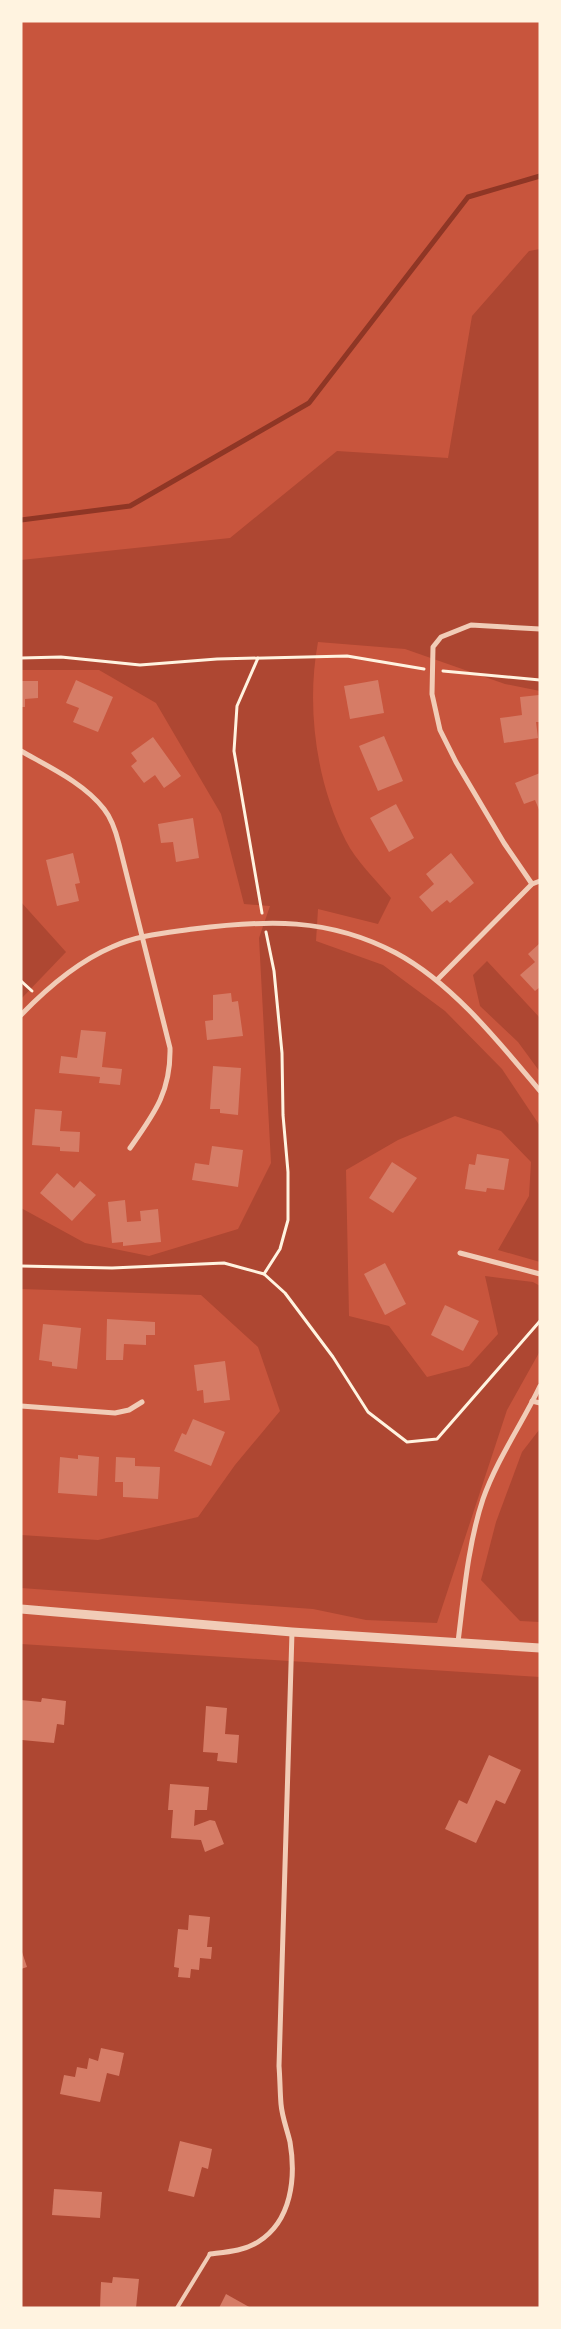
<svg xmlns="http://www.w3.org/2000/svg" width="561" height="2329" viewBox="0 0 561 2329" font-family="Jost,sans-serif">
<rect width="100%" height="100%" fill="#c8553d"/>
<!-- green -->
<g fill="#ae4732">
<path d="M540,249V691L505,684L405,649L318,642C306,707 316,782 346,841C356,861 376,880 391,898L378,924L318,909L316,941L383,965L445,1011L502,1069L540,1126V1262L498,1250L529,1196L531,1162L501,1131L455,1116L398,1140L346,1170L349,1316L389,1326L427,1377L469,1366L498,1334L485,1276L533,1282L540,1286V1351L507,1410L437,1623L366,1620L313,1609L21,1588V1535L98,1540L198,1517L235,1465L280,1411L258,1347L201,1295L21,1289V1208L85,1243L149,1256L238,1229L271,1163L259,938L270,906L244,904L221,814L156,703L99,670H21V560L230,538L337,451L448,458L472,316L529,251Z"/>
<path d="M21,902L66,952L21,999Z"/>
<path d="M487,961L540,1018V1072L518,1042L480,1006L473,975Z"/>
<path d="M539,1430H540V1622L520,1621L481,1580L496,1522L522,1452Z"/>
<path d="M21,1644L540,1677V2308H21Z"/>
</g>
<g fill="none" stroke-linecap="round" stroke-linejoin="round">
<!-- stream -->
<path stroke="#8f3625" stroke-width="5" d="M21,520L130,506L309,403L468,197L540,176"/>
</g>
<!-- building -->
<g fill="#d67c66">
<path d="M76,680L113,697L98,732L73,722L79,708L66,703Z"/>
<path d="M378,680L384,713L350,719L344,686Z"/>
<path d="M21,681H38V698L25,699V707H21Z"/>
<path d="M539,695L540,722H536L538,738L504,743L500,718L522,715L520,697Z"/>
<path d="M384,736L403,781L378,791L359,746Z"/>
<path d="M153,737L181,776L164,788L155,775L144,783L131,766L137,761L131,753Z"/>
<path d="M540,773V812L535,800L524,804L515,783Z"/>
<path d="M396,804L414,838L389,852L370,818Z"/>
<path d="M193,818L199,858L176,862L173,842L161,843L158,824Z"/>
<path d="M73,853L80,883L75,884L79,901L57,906L46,860Z"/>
<path d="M451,853L474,883L450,903L447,900L432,912L419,897L434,884L426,874Z"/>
<path d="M540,943V987L535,991L520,975L535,962L528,954Z"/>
<path d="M231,993L232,1002L238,1001L243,1036L207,1040L205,1021L213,1020V995Z"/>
<path d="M81,1030L106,1032L102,1067L122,1069L120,1085L99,1083L100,1077L59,1073L61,1056L77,1058Z"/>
<path d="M213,1066L241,1068L238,1115L220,1113V1109H210Z"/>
<path d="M35,1109L62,1111L60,1131L80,1132L79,1152L60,1151V1147L32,1145Z"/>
<path d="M212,1146L243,1150L238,1187L192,1180L195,1163L209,1165Z"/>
<path d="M477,1154L509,1159L504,1190L487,1188L486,1192L465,1189L469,1164L475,1165Z"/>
<path d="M392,1162L417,1178L393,1213L369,1198Z"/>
<path d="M57,1173L74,1188L80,1181L96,1195L72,1221L40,1193Z"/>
<path d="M125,1200L127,1222L141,1221L140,1211L158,1209L161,1242L123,1246V1242L112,1243L108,1202Z"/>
<path d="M385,1263L406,1304L385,1315L364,1274Z"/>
<path d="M445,1305L479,1321L463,1351L431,1335Z"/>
<path d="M107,1319L155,1322V1335H146V1345L124,1344L123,1360H106Z"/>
<path d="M43,1324L81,1328L77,1369L52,1366V1362L39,1360Z"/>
<path d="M225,1361L230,1400L204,1403L203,1390L197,1391L194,1365Z"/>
<path d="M193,1419L225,1432L211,1466L174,1451L182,1433L186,1435Z"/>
<path d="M78,1455L99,1457L97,1496L58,1493L60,1457L78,1459Z"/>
<path d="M116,1457L135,1458V1466L160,1467L158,1499L123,1497V1482H115Z"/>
<path d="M42,1698L66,1701L64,1725L57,1724L54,1743L22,1740L21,1700L41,1702Z"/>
<path d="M206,1706L227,1708L225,1734L239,1735L237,1763L217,1761L218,1753L203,1752Z"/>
<path d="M489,1755L521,1770L505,1804L496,1800L476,1843L445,1829L459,1800L467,1804Z"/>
<path d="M170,1784L209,1787L207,1810H195L194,1826L210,1820L215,1821L224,1844L205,1852L201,1840L171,1838L173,1810H168Z"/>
<path d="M189,1915L210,1917L207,1947H212L211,1959L200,1958L199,1970L191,1969L190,1978L178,1977L179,1968L174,1967L178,1929L188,1930Z"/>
<path d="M21,1949L27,1967L21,1969Z"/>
<path d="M101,2048L124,2053L119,2076L107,2073L100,2102L60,2094L64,2075L75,2077L77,2067L87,2069L89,2058L98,2061Z"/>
<path d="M180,2141L212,2149L208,2169L202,2167L194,2197L168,2191Z"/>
<path d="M54,2189L102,2192L100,2218L52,2215Z"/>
<path d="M113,2277L139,2279L136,2308H100L101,2282L112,2283Z"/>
<path d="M226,2294L251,2308H219Z"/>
</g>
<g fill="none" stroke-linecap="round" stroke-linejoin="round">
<!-- path -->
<g stroke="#fff3e0" stroke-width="3">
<path d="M21,658L61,657L140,665L217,659L347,656L424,669"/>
<path d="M258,658L237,706L234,751L262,913"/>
<path d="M443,671L540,680"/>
<path d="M21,981L32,991"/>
<path d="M21,1266L112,1268L224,1263L264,1274L285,1293L333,1357L368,1412L407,1442L437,1439L540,1321"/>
<path d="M264,1274L280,1249L288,1220V1172L283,1115L282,1053L274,971L266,932"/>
</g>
<!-- service -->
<path stroke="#f1ccb7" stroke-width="4" d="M177,2308L210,2254"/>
<!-- minor -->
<g stroke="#f1ccb7" stroke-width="5">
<path d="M21,751C49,767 84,783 104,809C112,819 116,832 119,844L170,1048C171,1092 154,1114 130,1148"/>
<path d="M532,884L504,843L456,762L440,730L432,694L433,647L441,637L471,625L540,629"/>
<path d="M437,980L532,884L540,881"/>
<path d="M21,1015C47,988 77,962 112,947C138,935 165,933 193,929C266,920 328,917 396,953C452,983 499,1042 540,1091"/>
<path d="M460,1253L540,1274"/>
<path d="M532,1401L540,1403"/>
<path d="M21,1406L115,1413L129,1410L142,1402"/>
<path d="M458,1642C464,1594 468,1544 483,1499C497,1459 522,1424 540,1386"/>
<path d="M210,2254C226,2252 244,2251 258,2242C292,2221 296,2177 290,2142C287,2129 282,2117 281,2104C280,2092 280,2078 279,2066L292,1632"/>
</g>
<!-- tertiary -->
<path stroke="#f1ccb7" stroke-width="9" d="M21,1609L292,1632L540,1648"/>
</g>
<!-- border -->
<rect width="561" height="2329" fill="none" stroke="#fff3e0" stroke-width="45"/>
</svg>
